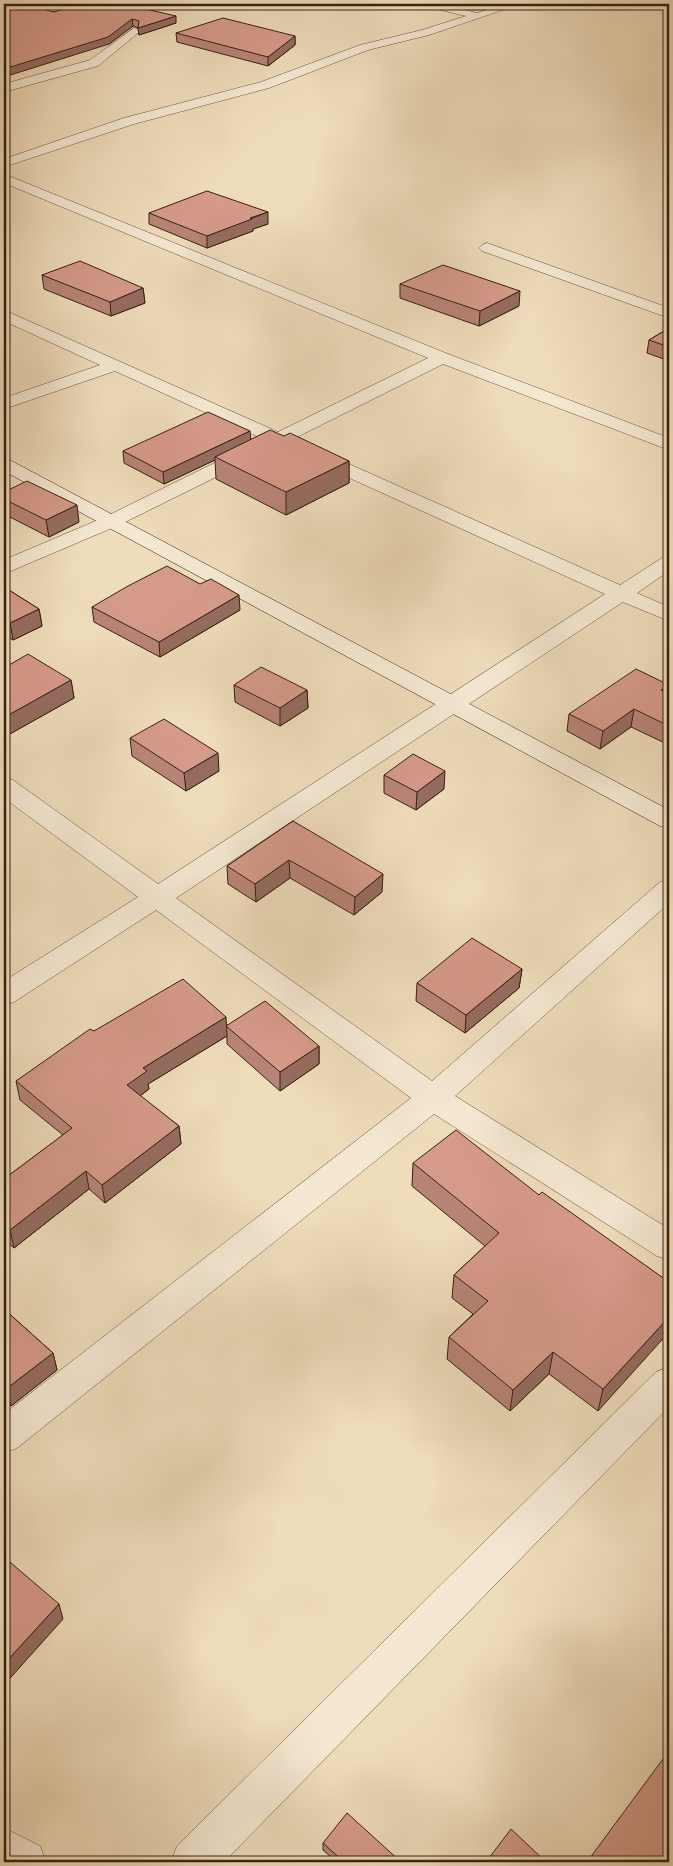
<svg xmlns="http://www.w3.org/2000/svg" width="673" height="1866" viewBox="0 0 673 1866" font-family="'Libre Caslon Text',serif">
<rect width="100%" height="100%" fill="#efdcbb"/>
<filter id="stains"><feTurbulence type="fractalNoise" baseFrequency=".004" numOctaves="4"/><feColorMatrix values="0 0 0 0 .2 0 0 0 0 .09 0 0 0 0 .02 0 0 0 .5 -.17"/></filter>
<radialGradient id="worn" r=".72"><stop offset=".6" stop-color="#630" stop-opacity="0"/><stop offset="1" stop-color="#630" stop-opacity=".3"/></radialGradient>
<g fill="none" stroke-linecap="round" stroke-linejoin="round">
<!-- street casing -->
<g stroke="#64503b" stroke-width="1">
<g id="street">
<path d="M423,4H441L477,13L505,4H520L429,35L368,50L269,88L134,124L4,167V159L124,118L261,82L360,45L422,30L466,16L424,6Z"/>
<path d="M134,28L138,29V33L98,66L4,92V84L90,60Z"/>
<path d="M4,174L448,354L669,438V450L443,364L293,439L620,585L662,558L669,556V571L637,593L669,607V621L623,602L176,898L432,1081L660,882L669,879V903L455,1096L669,1229V1260L657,1256L434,1114L17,1448L4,1453V1414L411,1098L156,910L14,1002L4,1005V981L138,897L4,798V778L13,780L158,884L605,594L279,446L119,525L4,574V560L105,517L263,439L115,371L4,409V398L100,365L4,321V310L278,432L428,358L4,183Z"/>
<path d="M487,243L669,308V318L482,251L479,248L482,245Z"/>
<path d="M669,1367V1407L224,1862H171L177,1846L656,1372Z"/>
<path d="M4,1828L40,1846L46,1862H4Z"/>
</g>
</g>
<!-- secondary casing -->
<g stroke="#352110" stroke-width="1">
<path id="secondary" d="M4,457L669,810V828L660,826L4,471Z"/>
</g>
<!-- street -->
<use href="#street" fill="#f5e8d3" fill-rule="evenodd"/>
<!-- secondary -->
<use href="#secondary" fill="#f5e8d3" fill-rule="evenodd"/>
</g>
<!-- wall -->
<g fill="#b88477" stroke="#352110">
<path d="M35,4H76L55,9Z"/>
<path d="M54,12L176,23L139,35L138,28L133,26L109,44Z"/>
<path d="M176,33L295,36V45L268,66L177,42Z"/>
<path d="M149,213L268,224L253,229V231L207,248L149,224Z"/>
<path d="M42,275L143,288L145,303L111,316L44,289Z"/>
<path d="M400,284L519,306L479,326L400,298Z"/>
<path d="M669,328V361L647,353L649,340Z"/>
<path d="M284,436L349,461V483L286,515L216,479L215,460L164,484L124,463L123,451Z"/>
<path d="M4,492L79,522L49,537L4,514Z"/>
<path d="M4,587L39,609L42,626L13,640L4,635Z"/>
<path d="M92,607L240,610L160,657L94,622Z"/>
<path d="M4,668L71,680L74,698L8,735L4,733Z"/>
<path d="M234,685L307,690L308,708L280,726L235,702Z"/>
<path d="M669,685L667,693L669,694V745L631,727L600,749L567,731L569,714Z"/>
<path d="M130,738L219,771L186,791L132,756Z"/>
<path d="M384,775L444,789L416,810L384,793Z"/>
<path d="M293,821L382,892L354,915L290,878L256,902L228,884L227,866Z"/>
<path d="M522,969L519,988L465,1033L416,1001L417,983Z"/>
<path d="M227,1025L319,1046V1064L280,1091L227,1044V1036L148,1084L149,1089L140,1096L179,1126L181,1144L105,1203L89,1189L14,1248L4,1239V1179L63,1135L20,1100L16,1081L94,1031Z"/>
<path d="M413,1163L539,1195L669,1282L598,1411L549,1374L510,1411L447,1359L449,1337L473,1314L452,1298L454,1275L485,1246L412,1186Z"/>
<path d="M4,1309L53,1353L57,1370L11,1406L4,1399Z"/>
<path d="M323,1843L401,1862H337L323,1850Z"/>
</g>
<!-- shaded-wall -->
<g fill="#966c61" stroke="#352110">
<path d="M54,4H76L55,9Z"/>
<path d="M176,16V23L139,35L138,28Z"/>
<path d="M132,19L133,26L109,44L4,77V69Z"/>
<path d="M295,36V45L268,66V57Z"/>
<path d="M268,212V224L253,229V231L207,248V236Z"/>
<path d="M143,288L145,303L111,316L110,302Z"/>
<path d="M520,291L519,306L479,326L480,311Z"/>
<path d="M250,431L251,443L215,457V460L164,484L163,472Z"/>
<path d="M349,461V483L286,515V492Z"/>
<path d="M77,505L79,522L49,537L46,520Z"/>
<path d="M239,595L240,610L160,657L159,642Z"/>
<path d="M39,609L42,626L13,640L10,623Z"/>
<path d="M71,680L74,698L8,735L5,717Z"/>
<path d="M669,685L665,703L661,690Z"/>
<path d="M307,690L308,708L280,726V708Z"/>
<path d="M634,709L631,727L600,749L603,731Z"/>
<path d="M218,753L219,771L186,791L184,773Z"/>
<path d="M445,771L444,789L416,810L417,792Z"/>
<path d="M289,860L290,878L256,902L255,884Z"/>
<path d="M383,874L382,892L354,915L355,897Z"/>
<path d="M522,969L519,988L465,1033L466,1015Z"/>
<path d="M226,1017L227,1036L148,1084L149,1089L129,1104L127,1085L143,1068Z"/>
<path d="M319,1046V1064L280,1091V1072Z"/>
<path d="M179,1126L181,1144L105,1203L102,1185Z"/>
<path d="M86,1171L89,1189L14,1248L10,1230Z"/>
<path d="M669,1317V1332L598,1411L603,1389Z"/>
<path d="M553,1352L549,1374L510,1411L513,1390Z"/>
<path d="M53,1353L57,1370L11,1406L6,1389Z"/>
<path d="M59,1604L63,1619L4,1685V1664Z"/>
</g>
<!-- building -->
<g fill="#d69a8a" stroke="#352110">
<path d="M4,4H23L54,12L78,4H124L176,16L138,28L139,21L132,19L108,37L4,69Z"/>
<path d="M223,18L295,36L268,57L176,33Z"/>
<path d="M207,191L268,212L250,218L252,219L207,236L149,213Z"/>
<path d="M80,261L143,288L110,302L42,275Z"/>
<path d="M443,265L520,291L480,311L400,284Z"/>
<path d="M669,328V347L649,340Z"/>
<path d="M208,412L250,431L163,472L123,451Z"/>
<path d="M270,430L284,436L290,433L349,461L286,492L215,457Z"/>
<path d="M27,481L77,505L46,520L4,499V492Z"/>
<path d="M167,566L200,584L211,579L239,595L159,642L92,607L128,586Z"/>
<path d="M4,587L39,609L10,623L4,619Z"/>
<path d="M28,654L71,680L5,717H4V668Z"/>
<path d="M261,667L307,690L280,708L234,685Z"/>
<path d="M636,669L669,685L661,690L669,694V726L634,709L603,731L569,714Z"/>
<path d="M164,719L218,753L184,773L130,738Z"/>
<path d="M413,754L445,771L417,792L384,775Z"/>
<path d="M293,821L383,874L355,897L289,860L255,884L227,866Z"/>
<path d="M472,938L522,969L466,1015L417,983Z"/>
<path d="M183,979L226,1017L143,1068L147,1071L127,1085L179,1126L102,1185L86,1171L10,1230L4,1225V1179L72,1128L16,1081L90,1029L94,1031Z"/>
<path d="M265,1001L319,1046L280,1072L226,1026Z"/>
<path d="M456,1130L539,1195L542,1192L669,1282V1317L603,1389L553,1352L513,1390L449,1337L488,1301L454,1275L499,1233L413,1163Z"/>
<path d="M4,1309L53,1353L6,1389L4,1387Z"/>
<path d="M4,1557L59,1604L4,1664Z"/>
<path d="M663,1759L669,1765V1862H587Z"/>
<path d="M347,1813L401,1862H344L323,1843Z"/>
<path d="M511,1829L546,1862H486Z"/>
</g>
<!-- margin -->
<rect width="673" height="1866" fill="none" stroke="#efdcbb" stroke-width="20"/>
<rect x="5" y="5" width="663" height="1856" fill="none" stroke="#352110" stroke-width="2.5"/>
<rect x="10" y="10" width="653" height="1846" fill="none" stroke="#352110"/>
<rect width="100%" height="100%" filter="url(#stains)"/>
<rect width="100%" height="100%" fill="url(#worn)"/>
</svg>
